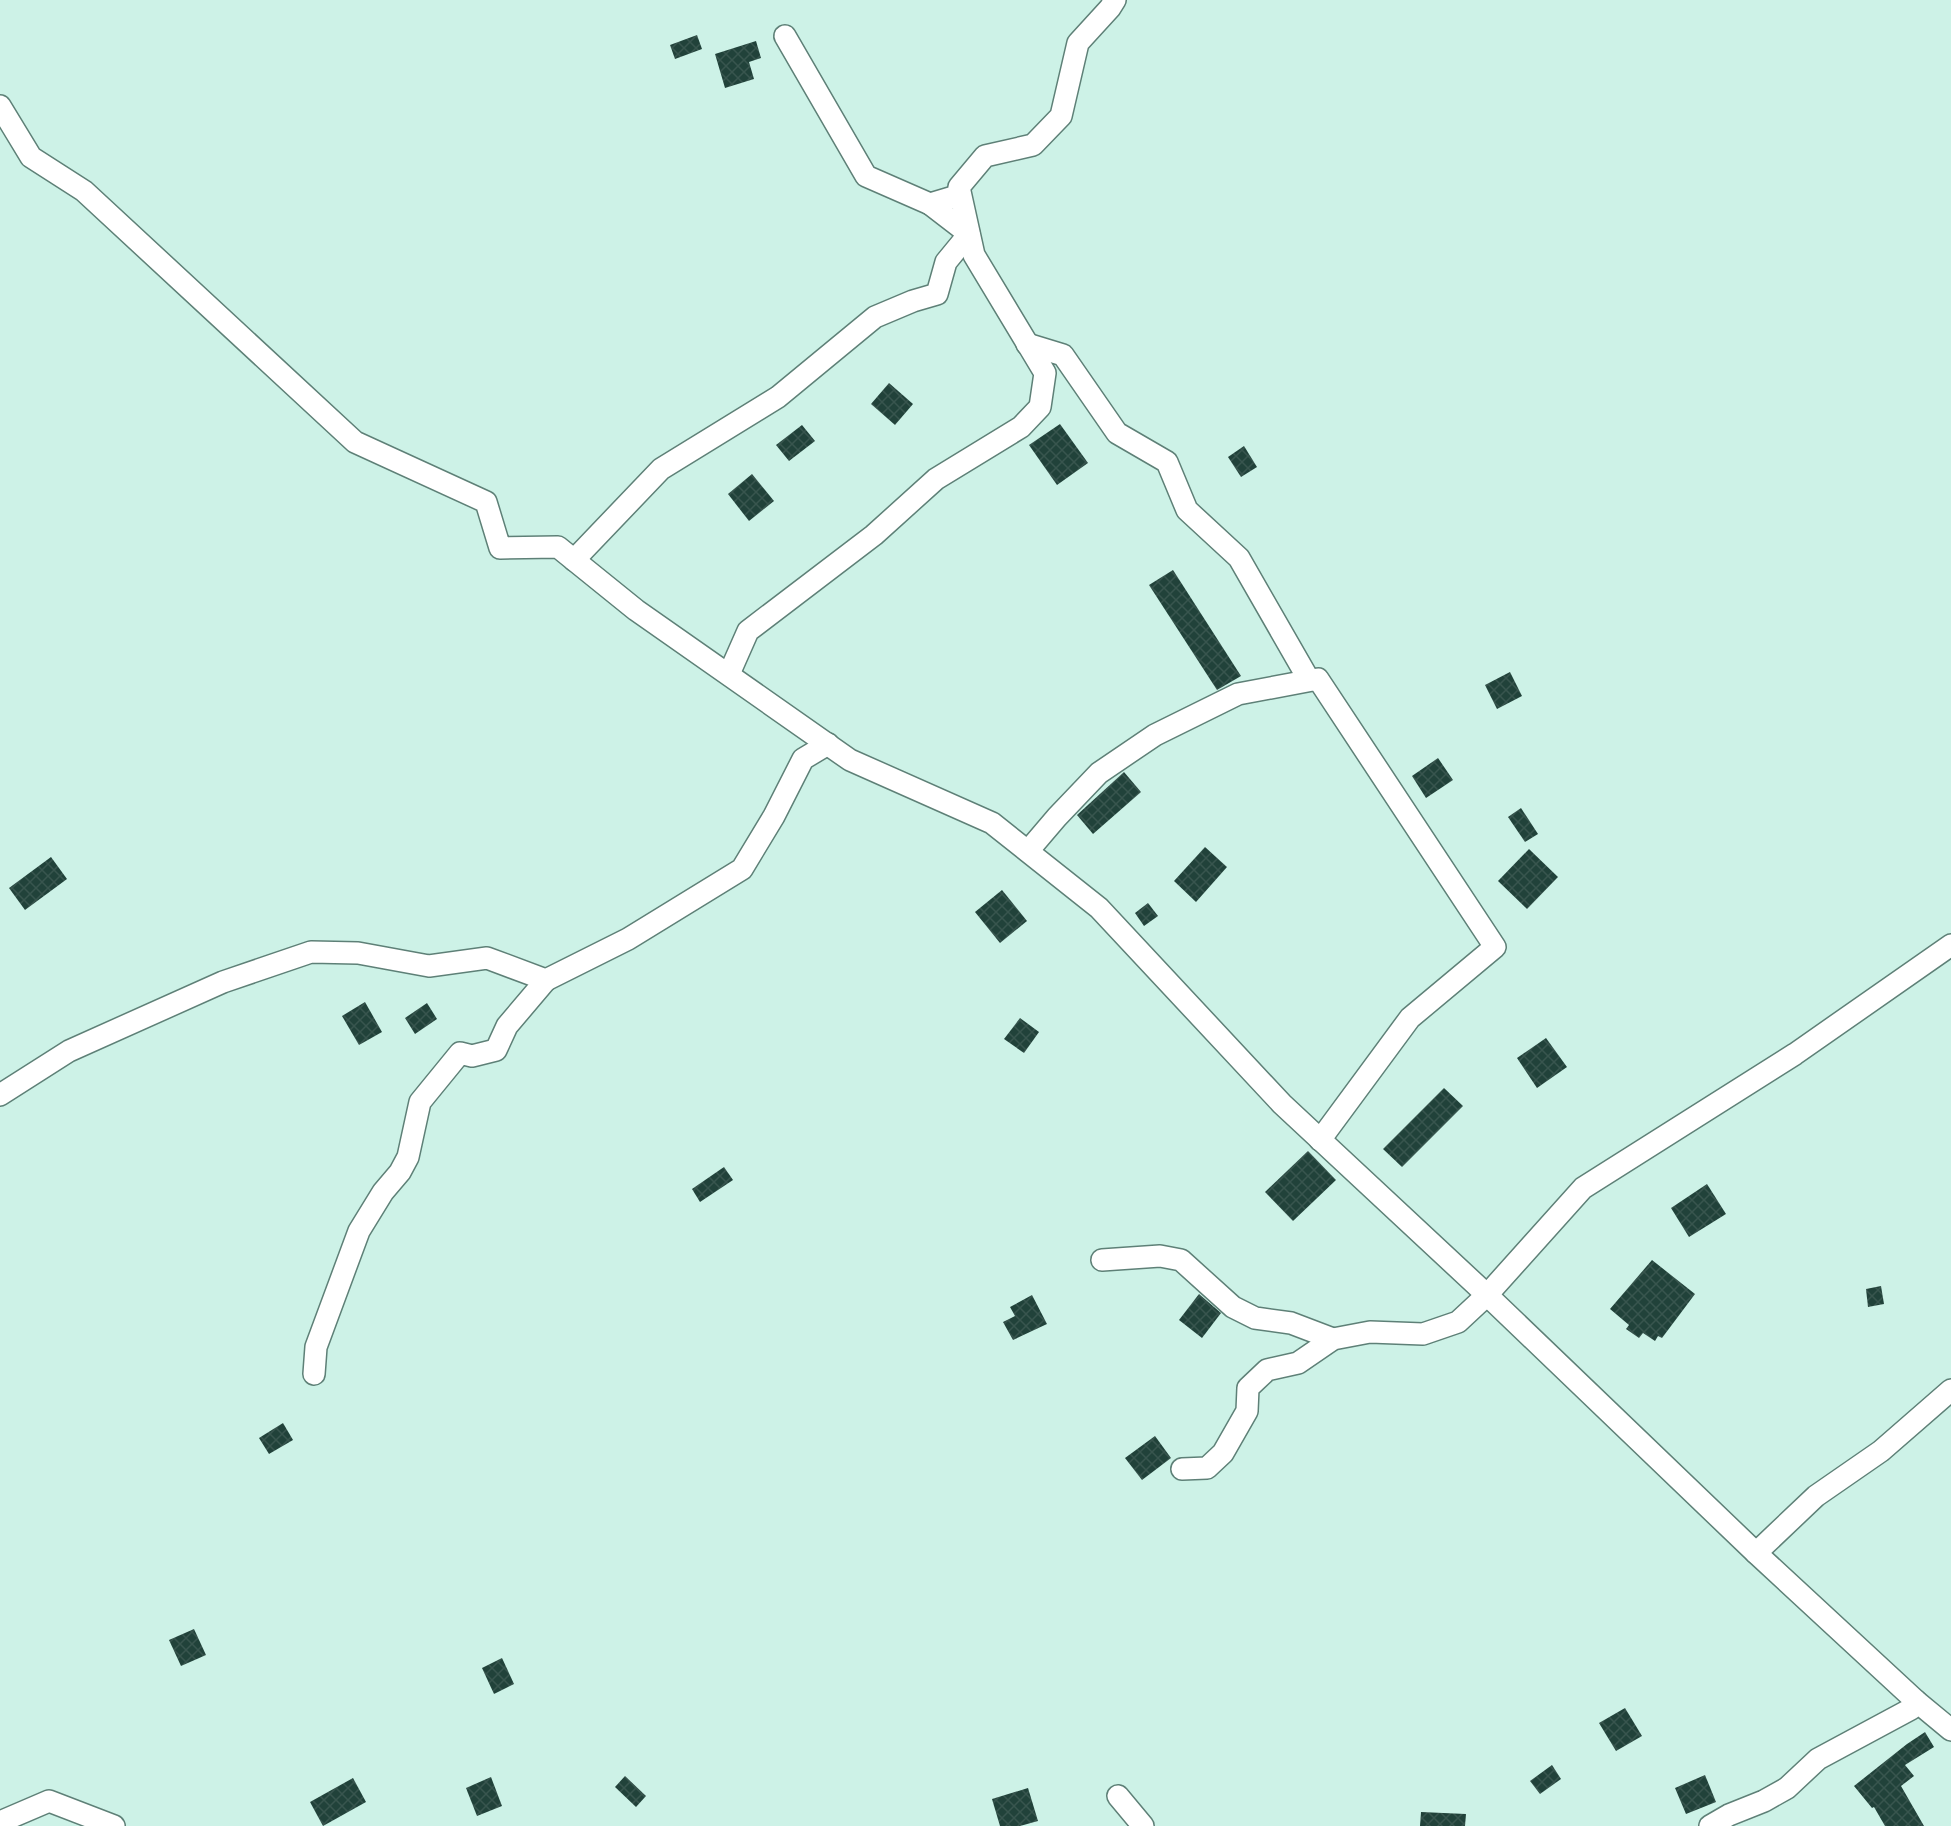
<svg xmlns="http://www.w3.org/2000/svg" width="1951" height="1826" viewBox="0 0 1951 1826" font-family="'Fira Sans Condensed',sans-serif">
<defs>
<pattern id="building-cross-hatch" width="8" height="8" patternUnits="userSpaceOnUse" patternTransform="scale(1.5)"><rect width="8" height="8" fill="#21423a"/><path d="M0 0l8 8M0 8l8-8" fill="none" stroke="#38554e"/></pattern>
</defs>
<rect width="100%" height="100%" fill="#cdf2e7"/>
<!-- building -->
<g fill="url(#building-cross-hatch)">
<path d="M697,35L702,49L675,59L670,45Z"/>
<path d="M756,41L761,58L749,62L754,79L725,88L715,54Z"/>
<path d="M889,383L913,404L895,425L871,404Z"/>
<path d="M1060,424L1088,463L1057,485L1029,445Z"/>
<path d="M802,425L815,441L789,461L776,445Z"/>
<path d="M1244,446L1257,467L1241,477L1228,457Z"/>
<path d="M752,474L774,501L749,521L728,494Z"/>
<path d="M1173,570L1241,676L1217,690L1149,585Z"/>
<path d="M1510,672L1522,696L1497,709L1485,685Z"/>
<path d="M1438,758L1453,780L1426,798L1412,776Z"/>
<path d="M1124,772L1141,792L1093,834L1077,815Z"/>
<path d="M1521,808L1538,834L1525,842L1508,817Z"/>
<path d="M1205,847L1227,867L1196,902L1174,881Z"/>
<path d="M1529,849L1558,877L1527,909L1498,881Z"/>
<path d="M51,857L67,879L25,910L9,888Z"/>
<path d="M1002,890L1027,921L1000,943L975,912Z"/>
<path d="M1148,903L1158,916L1144,926L1135,913Z"/>
<path d="M365,1002L382,1032L359,1045L342,1016Z"/>
<path d="M427,1003L437,1019L415,1034L405,1018Z"/>
<path d="M1020,1018L1039,1032L1024,1053L1004,1039Z"/>
<path d="M1546,1038L1567,1067L1537,1088L1517,1058Z"/>
<path d="M1444,1088L1463,1106L1402,1167L1383,1149Z"/>
<path d="M1308,1151L1336,1180L1293,1221L1265,1192Z"/>
<path d="M724,1167L733,1180L700,1202L692,1189Z"/>
<path d="M1707,1184L1726,1214L1689,1237L1671,1208Z"/>
<path d="M1652,1260L1695,1294L1662,1338L1658,1336L1655,1341L1643,1333L1639,1338L1626,1329L1629,1325L1610,1309Z"/>
<path d="M1881,1286L1884,1304L1868,1307L1866,1289Z"/>
<path d="M1199,1294L1221,1313L1202,1338L1179,1320Z"/>
<path d="M1032,1295L1047,1324L1013,1340L1003,1322L1015,1316L1010,1307Z"/>
<path d="M283,1423L293,1440L269,1454L259,1438Z"/>
<path d="M1155,1436L1171,1458L1142,1480L1125,1458Z"/>
<path d="M194,1629L206,1655L181,1666L169,1640Z"/>
<path d="M502,1658L514,1684L494,1694L482,1668Z"/>
<path d="M1625,1708L1642,1736L1616,1751L1599,1723Z"/>
<path d="M1925,1732L1934,1747L1905,1765L1914,1776L1901,1786L1924,1826H1885L1874,1807L1872,1808L1854,1786L1907,1744Z"/>
<path d="M1552,1765L1561,1779L1540,1794L1530,1781Z"/>
<path d="M1705,1775L1716,1802L1686,1814L1675,1788Z"/>
<path d="M625,1776L646,1796L636,1807L615,1787Z"/>
<path d="M491,1777L502,1806L477,1816L466,1788Z"/>
<path d="M353,1778L366,1802L323,1826L310,1802Z"/>
<path d="M1028,1788L1038,1821L1020,1826H1000L992,1799Z"/>
<path d="M1421,1812L1466,1814L1465,1826H1420Z"/>
</g>
<g fill="none" stroke-linecap="round" stroke-linejoin="round">
<!-- street casing -->
<g stroke="#5e8077" stroke-width="24">
<g id="street">
<path d="M785,36L866,176L930,204"/>
<path d="M0,106L31,157L84,191L355,442L486,502L500,548L558,547L636,610L850,760L992,823L1099,908L1282,1104L1487,1295L1756,1553L1916,1701L1951,1730"/>
<path d="M1027,344L1063,355L1117,433L1167,462L1187,510L1239,558L1309,680"/>
<path d="M574,560L661,469L778,397L875,317L913,301L937,294L946,262L969,234L930,204L960,195"/>
<path d="M729,674L748,631L874,535L936,479L1021,427L1040,407L1045,373L974,255L959,187L985,156L1033,145L1061,116L1078,43L1110,8L1115,0"/>
<path d="M1028,851L1057,817L1099,773L1155,735L1238,694L1318,679L1495,947L1410,1018L1320,1140"/>
<path d="M0,1095L69,1051L223,982L311,952L358,953L429,966L487,958L546,980L628,939L742,869L774,816L803,759L828,744"/>
<path d="M1102,1260L1160,1256L1181,1260L1233,1307L1255,1318L1291,1323L1333,1339"/>
<path d="M314,1374L316,1347L359,1231L383,1192L400,1172L408,1157L420,1102L460,1053L472,1056L496,1050L507,1026L546,980"/>
<path d="M1182,1469L1207,1468L1223,1453L1247,1411L1248,1388L1267,1370L1298,1363L1333,1339L1370,1332L1423,1334L1458,1322L1487,1295L1583,1188L1795,1054L1951,945"/>
<path d="M1756,1553L1816,1496L1881,1451L1951,1390"/>
<path d="M1118,1796L1143,1826"/>
<path d="M0,1822L49,1801L114,1826"/>
<path d="M1710,1826L1729,1815L1764,1801L1787,1788L1818,1759L1911,1709L1916,1701"/>
</g>
</g>
<!-- street -->
<use href="#street" stroke="#fff" stroke-width="21"/>
</g>
</svg>
